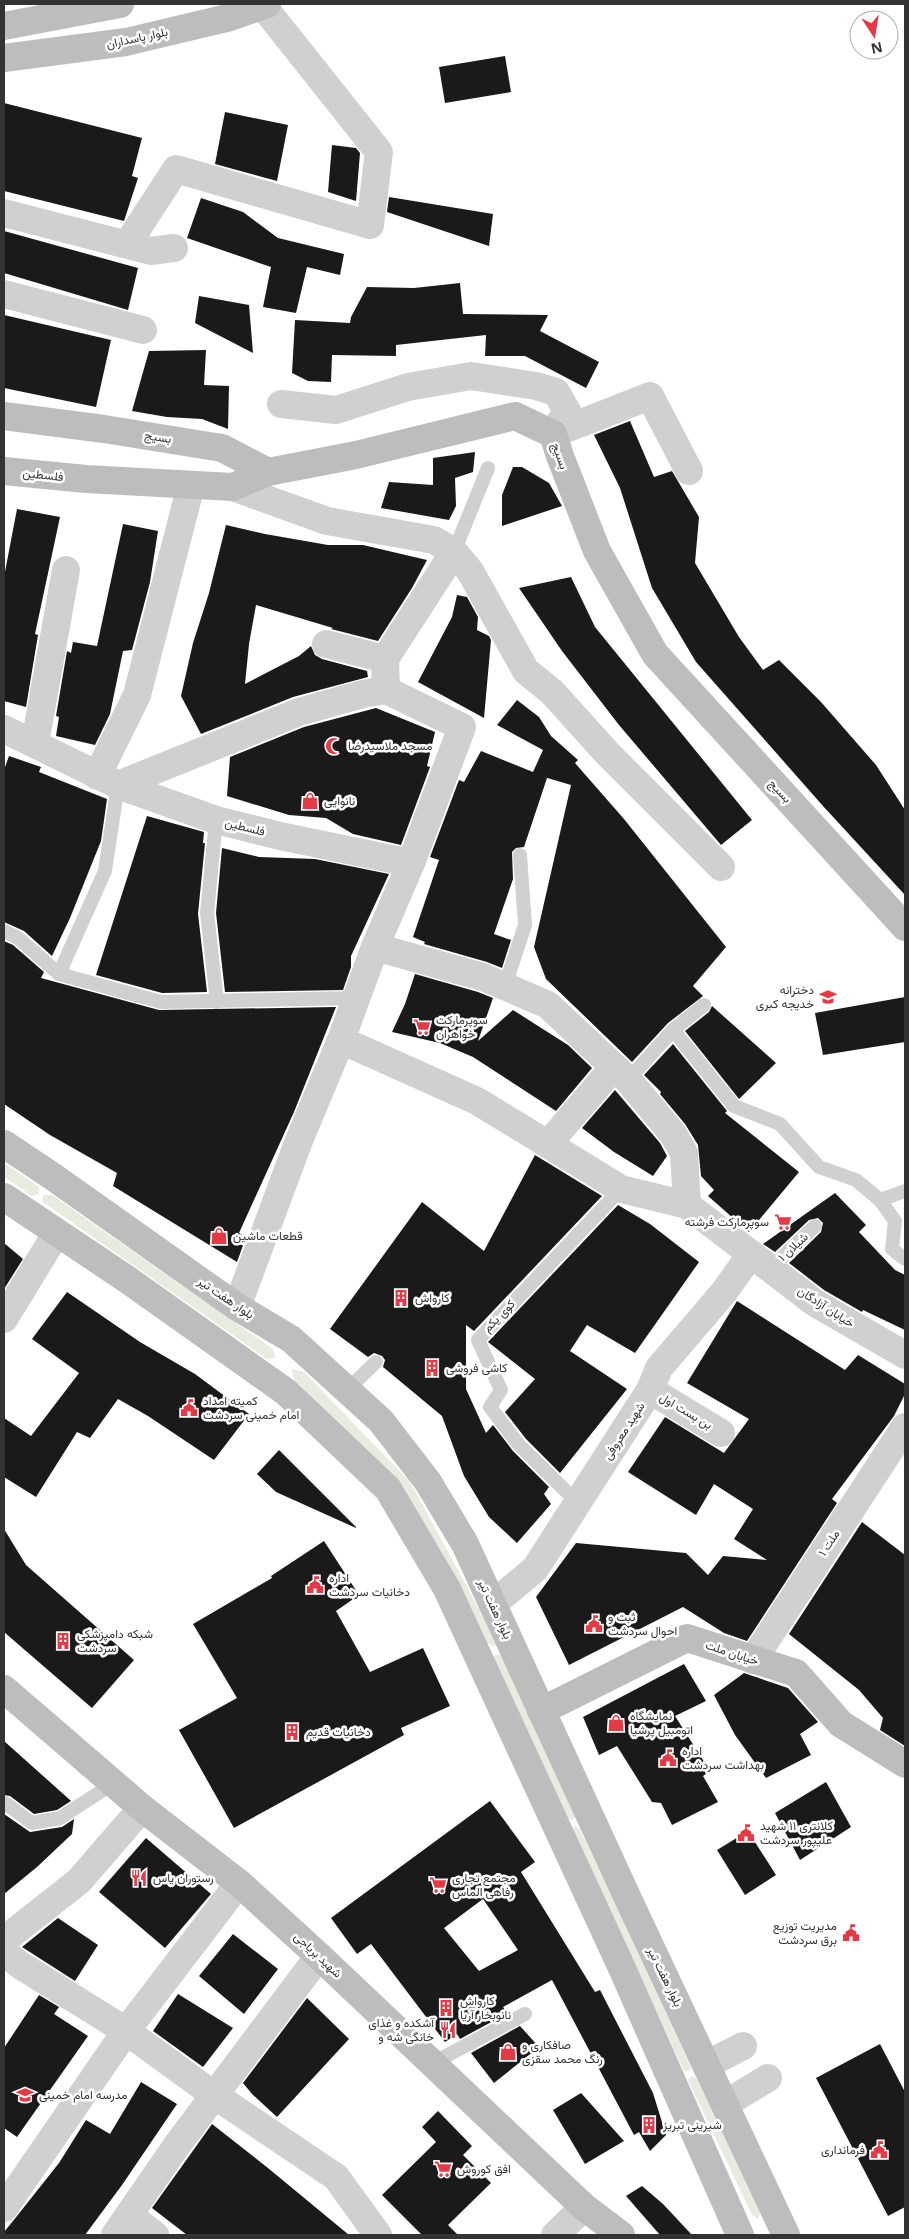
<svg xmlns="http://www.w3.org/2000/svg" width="909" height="2239" viewBox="0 0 909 2239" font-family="'Noto Sans',Vazirmatn,sans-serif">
<rect width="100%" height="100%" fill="#fff"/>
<!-- green -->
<g fill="#e6ecdf">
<path d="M4,1163L39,1187V1194L32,1196L4,1177Z"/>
<path d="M43,1195H52L273,1349L276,1358L267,1359L43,1202Z"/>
<path d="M292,1369L304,1372L410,1482L496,1640L495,1647L487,1643L402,1490L294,1379Z"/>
<path d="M494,1655H503L576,1815L573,1820L566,1818L493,1662Z"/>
<path d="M575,1825L580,1830L691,2067L690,2071H684L573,1833Z"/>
<path d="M692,2076L697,2079L761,2211L758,2219L752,2215L688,2080Z"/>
</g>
<!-- building -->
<g fill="#1a1a1a" fill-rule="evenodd">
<path d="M505,56L511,92L445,103L439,67Z"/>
<path d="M4,103L142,138L132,176L138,178L124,221L4,191Z"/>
<path d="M225,112L288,125L277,181L215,164Z"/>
<path d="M332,145L356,148L360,153L356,201L328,192Z"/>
<path d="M389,197L493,214L489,246L387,212Z"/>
<path d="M201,198L243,212L278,238L344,254L340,275L307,267L296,313L263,307L271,267L187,238Z"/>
<path d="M4,231L138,268L128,310L4,273Z"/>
<path d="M460,283L463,314L548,315L540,331L599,362L586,388L525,356H485L486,335L396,345V356L332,355L331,382L308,381L292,373L295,320L350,323L351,317L367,287L414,288Z"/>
<path d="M199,296L249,305L253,353L195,323Z"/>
<path d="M4,315L111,340L96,407L4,388Z"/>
<path d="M206,350L204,385L229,386L228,429L202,419L167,417L132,411L149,351Z"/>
<path d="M630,421L654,477L672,471L699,517L695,563L739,637L763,670L779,660L821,702L876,765L905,810V895L823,806L696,662L652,588L620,488L594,435Z"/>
<path d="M475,452L473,472L455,478L456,506L449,520L381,508L389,482L433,485V458Z"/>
<path d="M513,467H522L549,483L562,506L502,526V495Z"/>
<path d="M17,509L60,517L35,634L38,635L26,707L4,701V577Z"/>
<path d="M123,524L158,531L150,582L132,650L123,651L110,714L95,745L56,736L59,717L56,716L67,651L71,653L73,642L97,646Z"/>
<path d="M226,525L265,534L328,545H363L427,560L412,588L378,641L331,629L333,628L256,605L249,644L245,684L299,656L311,646L315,655L322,659L367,671L368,677L293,697L201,734L181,696L193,643L209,593Z"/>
<path d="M571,577L595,627L752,820L721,845L619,725L562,651L519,588Z"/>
<path d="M457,595L467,597L478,617L477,630L489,636L491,640L484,718L418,682L452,617Z"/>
<path d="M517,700L539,717L551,736L578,760L575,763L624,819L726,947L693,986L703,996L668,1023L632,1062L546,979L534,947L571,785L544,777L547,778L524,847L516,848L512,852L513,879L494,934L511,940L502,968L487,962L424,944L425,942L413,937L439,860L430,857L459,780L464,782L481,751L533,772L543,750L497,725Z"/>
<path d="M376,708L435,732L427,766L430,767L401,845L353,834L326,818L289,815L227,796L230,757L304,727Z"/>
<path d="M9,756L41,767L39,772L107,799L101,841L70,918L52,956L24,931L4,922V770Z"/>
<path d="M147,816L204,832L203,843H205L198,914L207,992L162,993L96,975Z"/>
<path d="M222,848L259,857L315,859L389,874L351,956V967L343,990L225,992L216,913Z"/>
<path d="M4,941L13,945L44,972L41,978L159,1010L336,1007L294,1112L239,1233L246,1237L237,1262L113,1186L117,1173L50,1135L4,1104Z"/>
<path d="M415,974L478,992L493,998L478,1041L513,1010L568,1045L592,1068L556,1111L473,1057L440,1043L392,1032L405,1004Z"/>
<path d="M905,997V1042L823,1055L815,1013Z"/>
<path d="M712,1006L776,1063L739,1099L685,1031L709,1012Z"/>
<path d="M673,1044L727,1111L725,1113L799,1172L749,1232L708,1196L714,1190L701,1176L698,1145L685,1124L660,1094L661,1092L644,1075Z"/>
<path d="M615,1090L660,1143L667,1156L653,1176L614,1152L582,1128Z"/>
<path d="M535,1155L602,1196L474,1331L466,1325V1389L486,1433L493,1425L513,1451L549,1487L544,1494L551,1504L517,1543L489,1517L464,1476L442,1416L383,1367L385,1360L382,1356L374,1353L368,1357L330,1329L422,1202L484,1251Z"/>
<path d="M835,1193L866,1225L859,1232L895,1270L905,1275V1330L863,1310L862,1312L824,1290L789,1263L821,1232L823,1223L818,1218L809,1220L775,1252L763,1244Z"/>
<path d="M618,1205L650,1224L699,1262L635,1353L587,1325L570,1351L627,1389L560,1473L526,1439L505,1412L535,1379L488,1342Z"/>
<path d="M4,1243L23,1259L4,1289Z"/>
<path d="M67,1292L140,1342L195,1374L249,1414L214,1460L148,1416L118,1399L90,1438L77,1432L36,1497L4,1477V1418L31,1436L79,1373L32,1339Z"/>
<path d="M737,1301L845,1370L858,1355L905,1384V1394L894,1416L832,1499L837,1503L747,1641L724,1633L683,1607L569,1665L536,1597L576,1543L686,1553L708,1575L723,1556L767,1560L734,1539L753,1509L714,1484L696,1515L628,1472L665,1417L724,1453L749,1419L687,1383Z"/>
<path d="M279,1450L356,1527V1528L276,1492L257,1474Z"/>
<path d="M862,1522L905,1555V1746L880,1730L883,1718L859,1690L789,1634Z"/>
<path d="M4,1529L26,1565L134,1660L92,1708L4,1632Z"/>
<path d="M324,1541L359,1595L336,1611L370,1672L423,1648L450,1706L401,1728L404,1735L234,1828L179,1730L237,1698L193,1624L272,1578L271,1576Z"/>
<path d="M684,1664L706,1701L675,1716L710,1771L703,1776L718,1802L672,1825L661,1803L652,1802L617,1746L599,1755L583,1717Z"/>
<path d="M744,1673L788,1688L818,1722L800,1734L811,1755L766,1778L735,1735L714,1695Z"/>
<path d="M4,1741L70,1800L71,1801L57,1810L34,1814L10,1796L4,1795Z"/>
<path d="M826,1782L851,1827L800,1860L775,1813Z"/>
<path d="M490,1801L535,1862L521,1872L595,1992L600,1990L653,2093L666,2135L650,2151L639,2132L634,2135L552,1980L503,2007L508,2013L460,2039L457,2034L445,2042L371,1944L357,1954L331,1918ZM483,1899L518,1950L479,1971L444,1928Z"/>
<path d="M4,1814L30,1832L62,1827L74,1819L72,1834L37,1867L4,1894Z"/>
<path d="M748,1831L776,1875L745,1895L717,1850Z"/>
<path d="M146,1838L211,1894L165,1948L99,1892Z"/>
<path d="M58,1918L98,1945L75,1981L22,1947Z"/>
<path d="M233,1934L278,1969L244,2014L199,1976Z"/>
<path d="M178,1994L233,2028L203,2067L153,2031Z"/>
<path d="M39,1995L59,2007L54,2014L88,2036L17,2137L4,2128V2048Z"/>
<path d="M307,1998L349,2039L277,2117L252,2094L243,2083Z"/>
<path d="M520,2026L539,2047L494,2083L471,2053Z"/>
<path d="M880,2044L905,2092V2207L888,2216L816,2078Z"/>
<path d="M141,2082L177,2104L122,2185L85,2235H4V2232L13,2221L59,2163L86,2120L110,2134Z"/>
<path d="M581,2093L624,2141L585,2164L553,2110Z"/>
<path d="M438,2111L472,2146L463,2155L491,2183L448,2225L458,2235H422L382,2195L436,2142L422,2127Z"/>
<path d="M212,2124L268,2168L349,2235H187L152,2208Z"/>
<path d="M642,2186L663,2204L692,2235H660L626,2196Z"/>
</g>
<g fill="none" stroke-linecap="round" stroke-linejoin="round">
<!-- lane -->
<g stroke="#d0d0d0" stroke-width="14">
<path d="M454,552L488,468"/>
<path d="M216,820L207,913L217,1002"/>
<path d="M4,931L18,938L59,974L161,1002L357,998"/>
<path d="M59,974L105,871L118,785"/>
<path d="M505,986L525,925L520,855"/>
<path d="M673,1030L704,1005"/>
<path d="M628,1080L673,1030L734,1106L780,1124L819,1167L856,1180L880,1200L895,1221L892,1249L905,1259"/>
<path d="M880,1200L905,1191"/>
<path d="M771,1268L815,1226"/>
<path d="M347,1390L376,1362"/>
<path d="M577,1502L519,1445L490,1407L501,1390L478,1340L621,1189"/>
<path d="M4,1805L5,1803L32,1823L60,1818L114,1783"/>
<path d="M433,2063L525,2014"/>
</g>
<!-- street -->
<g stroke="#d0d0d0" stroke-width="28">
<path d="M4,213L151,251L174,248"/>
<path d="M128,243L176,169L370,225L379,152L263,6"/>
<path d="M4,294L143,330"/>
<path d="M281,404L336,410L408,387L471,376L536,386L556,392L567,411L553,434"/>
<path d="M553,434L650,396L689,471"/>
<path d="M233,487L327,521L434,540L454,552L385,659L386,690L462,727L411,863"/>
<path d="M454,552L470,571L526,671L552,692L608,754L721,867"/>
<path d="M326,644L385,659"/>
<path d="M4,729L118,785L216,820L280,836L411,863L375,947L341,1040L298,1143L237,1307"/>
<path d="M35,743L66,570"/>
<path d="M97,776L137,695L191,485"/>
<path d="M118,785L299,712L363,694L386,690"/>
<path d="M375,947L483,977L548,1005L628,1080L673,1134L684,1153L687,1205"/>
<path d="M341,1040L477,1101L621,1189L687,1205L815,1303L905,1355"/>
<path d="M548,1144L614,1067"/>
<path d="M4,1319L56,1234"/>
<path d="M650,1390L721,1433"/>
<path d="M493,1604L535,1569L650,1390L659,1368L724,1292L751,1254"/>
<path d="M753,1660L905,1427"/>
<path d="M4,1940L79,1881L142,1808"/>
<path d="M4,1952L20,1965L126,2031L214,2095L336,2177L378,2235"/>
<path d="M706,2065L743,2046"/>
<path d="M725,2104L768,2078"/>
<path d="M4,2208L126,2031L239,1883"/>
<path d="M129,2215L155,2235"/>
<path d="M115,2235L177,2145L319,1956"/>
<path d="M555,2235L584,2207"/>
</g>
<!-- secondary -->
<g stroke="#bdbdbd" stroke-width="28">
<path d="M4,26L120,4"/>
<path d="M4,58L126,42L227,18L267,4"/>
<path d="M4,416L104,429L222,448L268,472"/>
<path d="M4,471L86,479L233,487L268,472L356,455L515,416L553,434L560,456L597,551L655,654L905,927"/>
<path d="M4,1144L52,1176L237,1307L291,1339L381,1421L428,1482L465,1544L629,1901L786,2235"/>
<path d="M4,1197L128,1280L286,1392L388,1489L447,1589L621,1966L740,2235"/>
<path d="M4,1689L142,1808L239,1883L319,1956L584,2207L621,2235"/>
<path d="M541,1711L687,1638L796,1673L841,1724L905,1764"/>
</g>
</g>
<!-- icons -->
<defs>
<g id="mosque-bare" transform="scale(1.35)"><path d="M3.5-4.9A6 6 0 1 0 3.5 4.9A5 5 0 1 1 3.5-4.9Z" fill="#e63946" stroke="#fff" stroke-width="2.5" paint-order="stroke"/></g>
<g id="shop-bare" transform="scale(1.35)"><path d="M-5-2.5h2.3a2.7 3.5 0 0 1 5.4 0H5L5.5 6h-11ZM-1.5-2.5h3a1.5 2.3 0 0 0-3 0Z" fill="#e63946" stroke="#fff" stroke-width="2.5" paint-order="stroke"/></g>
<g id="school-bare" transform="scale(1.35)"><path d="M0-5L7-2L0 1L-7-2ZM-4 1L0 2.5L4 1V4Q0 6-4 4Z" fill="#e63946" stroke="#fff" stroke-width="2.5" paint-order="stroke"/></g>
<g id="supermarket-bare" transform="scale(1.35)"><path d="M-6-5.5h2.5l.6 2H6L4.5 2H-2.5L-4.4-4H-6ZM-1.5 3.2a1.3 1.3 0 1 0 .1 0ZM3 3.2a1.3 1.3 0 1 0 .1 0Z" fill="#e63946" stroke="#fff" stroke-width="2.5" paint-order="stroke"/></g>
<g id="building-bare" transform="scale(1.35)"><path d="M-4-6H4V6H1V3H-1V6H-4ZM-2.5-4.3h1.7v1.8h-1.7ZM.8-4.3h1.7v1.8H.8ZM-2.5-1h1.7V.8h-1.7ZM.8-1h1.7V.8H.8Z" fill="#e63946" stroke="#fff" stroke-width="2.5" paint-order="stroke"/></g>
<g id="civic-bare" transform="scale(1.35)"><path d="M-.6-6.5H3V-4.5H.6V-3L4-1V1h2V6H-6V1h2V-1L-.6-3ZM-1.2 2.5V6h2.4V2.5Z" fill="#e63946" stroke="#fff" stroke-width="2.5" paint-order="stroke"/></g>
<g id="restaurant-bare" transform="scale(1.35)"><path d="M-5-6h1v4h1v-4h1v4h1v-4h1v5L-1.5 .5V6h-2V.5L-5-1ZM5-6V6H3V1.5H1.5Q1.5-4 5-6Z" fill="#e63946" stroke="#fff" stroke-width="2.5" paint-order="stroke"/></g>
</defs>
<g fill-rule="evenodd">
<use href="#mosque-bare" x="334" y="746"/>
<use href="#shop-bare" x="310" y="801"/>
<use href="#school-bare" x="828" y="997"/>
<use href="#supermarket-bare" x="422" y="1027"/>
<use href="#supermarket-bare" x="783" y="1222"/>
<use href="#shop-bare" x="219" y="1236"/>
<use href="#building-bare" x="401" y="1298"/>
<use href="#building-bare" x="432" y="1368"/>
<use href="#civic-bare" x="189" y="1408"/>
<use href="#civic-bare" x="315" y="1585"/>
<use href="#civic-bare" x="594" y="1624"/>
<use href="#building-bare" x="63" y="1641"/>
<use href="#shop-bare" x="616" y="1723"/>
<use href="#building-bare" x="292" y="1732"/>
<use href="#civic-bare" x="668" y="1758"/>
<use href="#civic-bare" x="746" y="1833"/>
<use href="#restaurant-bare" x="139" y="1878"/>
<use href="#supermarket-bare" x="438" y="1885"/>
<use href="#civic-bare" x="851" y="1933"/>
<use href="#building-bare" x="446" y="2008"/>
<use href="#restaurant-bare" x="448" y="2030"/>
<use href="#shop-bare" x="508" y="2052"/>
<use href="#school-bare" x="25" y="2095"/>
<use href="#building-bare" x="649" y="2125"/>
<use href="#civic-bare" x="879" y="2150"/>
<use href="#supermarket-bare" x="443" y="2169"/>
</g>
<g text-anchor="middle" stroke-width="5" stroke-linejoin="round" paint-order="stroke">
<!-- street labels -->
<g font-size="12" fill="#333" stroke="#fff">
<text transform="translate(137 38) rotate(-12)" y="4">بلوار پاسداران</text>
<text transform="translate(158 437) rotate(9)" y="4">بسیج</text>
<text transform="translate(560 456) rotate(71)" y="4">بسیج</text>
<text transform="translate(43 475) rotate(6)" y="4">فلسطین</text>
<text transform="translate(780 791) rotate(47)" y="4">بسیج</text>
<text transform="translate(245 827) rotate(14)" y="4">فلسطین</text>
<text transform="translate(793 1247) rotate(-43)" y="4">شیلان ۱</text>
<text transform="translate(226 1298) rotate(34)" y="4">بلوار هفت تیر</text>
<text transform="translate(826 1307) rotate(33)" y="4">خیابان آزادگان</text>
<text transform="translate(499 1316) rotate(-46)" y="4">کوی یکم</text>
<text transform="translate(686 1411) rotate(31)" y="4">بن بست اول</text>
<text transform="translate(624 1431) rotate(-57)" y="4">شهید معروفی</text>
<text transform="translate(829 1543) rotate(-57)" y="4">ملت ۱</text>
<text transform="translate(495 1609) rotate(65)" y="4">بلوار هفت تیر</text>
<text transform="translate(732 1653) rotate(18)" y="4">خیابان ملت</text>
<text transform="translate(318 1955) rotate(43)" y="4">شهید بریاجی</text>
<text transform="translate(665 1977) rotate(64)" y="4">بلوار هفت تیر</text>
</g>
<!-- poi labels -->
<g font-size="12" fill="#333" stroke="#fff" text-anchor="start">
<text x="348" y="750">مسجد ملاسیدرضا</text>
<text x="324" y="805">نانوایی</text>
<text x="814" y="994" text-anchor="end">دخترانه<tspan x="814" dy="14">خدیجه کبری</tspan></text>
<text x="436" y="1024">سوپرمارکت<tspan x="436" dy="14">خواهران</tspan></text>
<text x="769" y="1226" text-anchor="end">سوپرمارکت فرشته</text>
<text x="233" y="1240">قطعات ماشین</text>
<text x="415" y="1302">کارواش</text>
<text x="446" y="1372">کاشی فروشی</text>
<text x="203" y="1405">کمیته امداد<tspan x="203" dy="14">امام خمینی سردشت</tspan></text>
<text x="329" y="1582">اداره<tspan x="329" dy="14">دخانیات سردشت</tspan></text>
<text x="608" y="1621">ثبت و<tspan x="608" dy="14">احوال سردشت</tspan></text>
<text x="77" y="1638">شبکه دامپزشکی<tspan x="77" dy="14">سردشت</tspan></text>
<text x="630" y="1720">نمایشگاه<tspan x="630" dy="14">اتومبیل پرشیا</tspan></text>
<text x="306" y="1736">دخانیات قدیم</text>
<text x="682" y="1755">اداره<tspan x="682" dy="14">بهداشت سردشت</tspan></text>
<text x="760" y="1830">کلانتری ۱۱ شهید<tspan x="760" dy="14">علیپور سردشت</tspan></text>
<text x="153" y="1882">رستوران یاس</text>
<text x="452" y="1882">مجتمع تجاری<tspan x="452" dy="14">رفاهی الماس</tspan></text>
<text x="837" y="1930" text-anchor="end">مدیریت توزیع<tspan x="837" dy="14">برق سردشت</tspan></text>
<text x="460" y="2005">کارواش<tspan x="460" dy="14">نانوبخار آریا</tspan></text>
<text x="434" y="2027" text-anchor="end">آشکده و غذای<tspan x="434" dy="14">خانگی شه و</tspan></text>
<text x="522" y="2049">صافکاری و<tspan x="522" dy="14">رنگ محمد سقزی</tspan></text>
<text x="39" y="2099">مدرسه امام خمینی</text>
<text x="663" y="2129">شیرینی تبریز</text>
<text x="865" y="2154" text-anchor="end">فرمانداری</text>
<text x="457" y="2173">افق کوروش</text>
</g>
</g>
<!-- border -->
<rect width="909" height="2239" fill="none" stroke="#333333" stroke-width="10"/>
<!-- north arrow -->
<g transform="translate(874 35) rotate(168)"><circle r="24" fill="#ffffff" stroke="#adadad"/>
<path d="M0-4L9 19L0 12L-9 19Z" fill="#e63946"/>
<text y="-8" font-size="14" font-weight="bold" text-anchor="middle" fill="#333333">N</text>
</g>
</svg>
